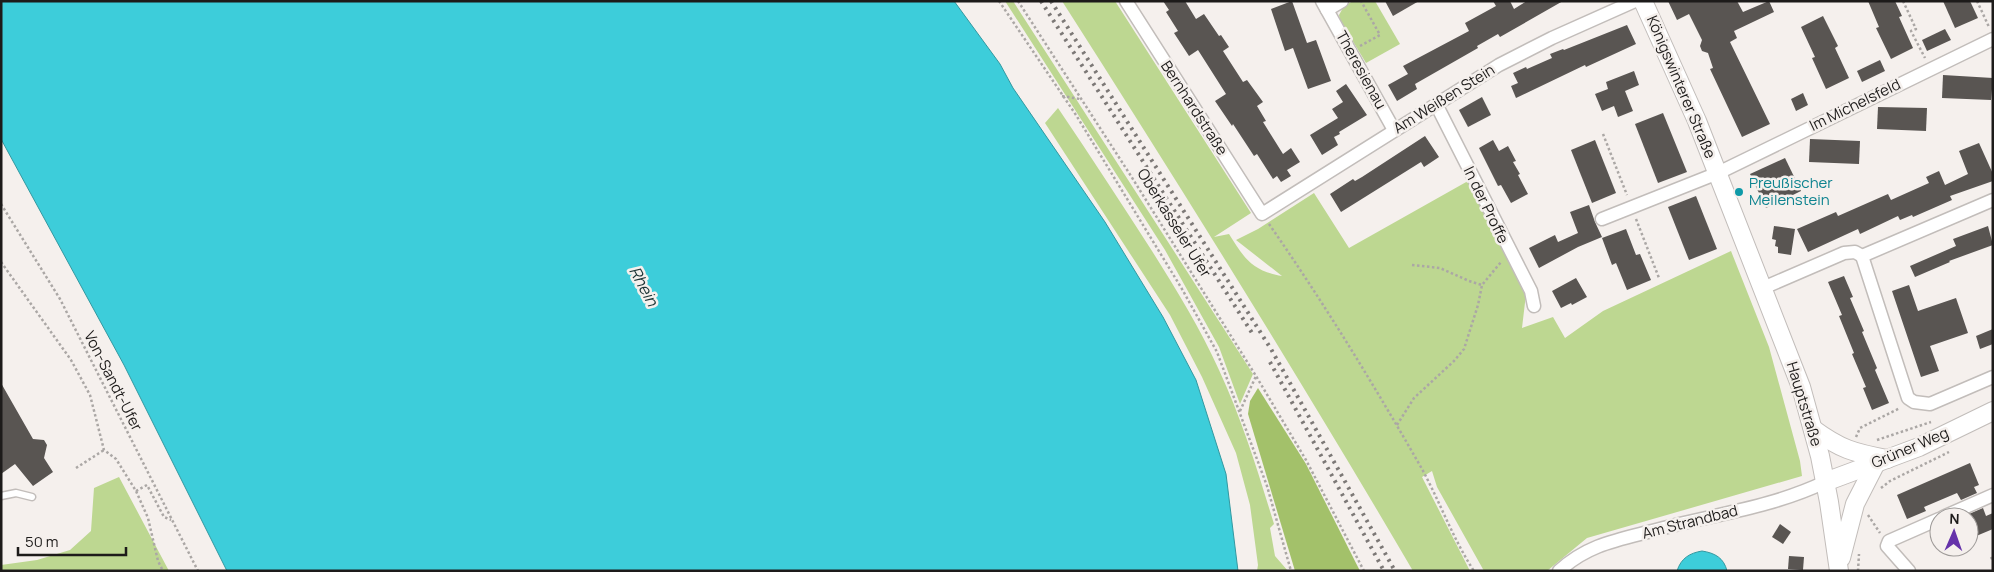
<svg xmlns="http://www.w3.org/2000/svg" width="1994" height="572" viewBox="0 0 1994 572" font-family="Manrope,sans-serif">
<rect width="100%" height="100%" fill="#f5f0ed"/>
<!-- green -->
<g fill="#bdd791">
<path d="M1005,1H1013L1253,374L1240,404L1219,347L1165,250Z"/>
<path d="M1062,1H1115L1251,213L1214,237L1229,234C1244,258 1252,271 1282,276L1236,240L1258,229L1314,193L1349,248L1468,181L1526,294L1522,328L1553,317L1565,338L1603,311L1731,251L1769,347L1800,461L1802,476L1587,538L1547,571H1484L1437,487L1432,471L1422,477L1470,571H1413C1300,378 1182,189 1062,1Z"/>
<path d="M1353,1H1375L1400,44L1366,63L1340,20L1339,15L1344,6Z"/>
<path d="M1058,108C1090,155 1121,203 1152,251C1176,289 1200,328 1219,370C1242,419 1258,472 1274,524L1270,528L1275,556L1288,571H1257L1258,565L1250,505L1236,453L1202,377L1170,315L1045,123Z"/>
<path d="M119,477L169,571H1V565L37,560L70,550L91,531L94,488Z"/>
</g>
<!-- forest -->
<path fill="#a3c16a" d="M1258,388L1306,464L1360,571H1295L1248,414L1250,401Z"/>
<!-- water -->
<g fill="#3dcdda" stroke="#3398a0">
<path d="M1,1H954L1000,64L1013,88L1105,222L1163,317L1196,380L1226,474L1238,571H227L124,365L1,139Z"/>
<path d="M1702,551C1715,553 1724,558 1727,571H1677C1681,558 1690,553 1702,551Z"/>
</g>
<!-- building -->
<g fill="#595552">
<path d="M1163,1H1185L1196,19L1204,14L1219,36L1221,35L1229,47L1223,51L1243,82L1247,80L1263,102L1257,106L1266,121L1263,122L1283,154L1291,148L1300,162L1287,170L1291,176L1281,182L1277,176L1273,179L1257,154L1254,156L1233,124L1232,126L1215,101L1226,94L1198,50L1189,56L1174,33L1178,31L1166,12L1169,10Z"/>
<path d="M1292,1L1307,43L1316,40L1331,81L1308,89L1293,48L1285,51L1271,9Z"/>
<path d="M1385,1H1419L1393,16Z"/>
<path d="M1493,1H1510L1514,9L1527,1H1563L1500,37L1498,34L1477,46L1478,48L1415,84L1417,89L1397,101L1388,85L1408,74L1403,66L1469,31L1465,23L1496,6Z"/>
<path d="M1668,1H1737L1743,12L1769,1L1774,12L1734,31L1737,38L1730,42L1770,124L1742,137L1710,69L1713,68L1708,53L1702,51L1700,46L1702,40L1689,14L1677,20Z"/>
<path d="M1868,1H1895L1902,16L1899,17L1913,48L1891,59L1876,28L1879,27Z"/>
<path d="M1943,1H1970L1978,18L1955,28Z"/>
<path d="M1823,16L1838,46L1835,48L1849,78L1826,89L1812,58L1815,57L1801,27Z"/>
<path d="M1627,25L1636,44L1586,67L1585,65L1516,98L1511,86L1518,83L1513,73L1526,67L1527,69L1552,58L1550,54L1563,49L1564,50Z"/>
<path d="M1945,29L1951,40L1927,51L1922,40Z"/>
<path d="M1880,60L1885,71L1862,82L1857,71Z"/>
<path d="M1634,71L1639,85L1625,91L1633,111L1618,117L1614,106L1602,111L1595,94L1608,89L1606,82Z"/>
<path d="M1943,75L1993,78L1991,100L1942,98Z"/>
<path d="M1346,84L1367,115L1339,132L1340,134L1334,137L1338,145L1322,155L1310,135L1338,118L1332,109L1343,102L1336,91Z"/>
<path d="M1803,93L1808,105L1796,111L1791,99Z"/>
<path d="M1482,97L1491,115L1468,127L1459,110Z"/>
<path d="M1878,107L1927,108L1926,131L1877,129Z"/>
<path d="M1663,113L1687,172L1658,183L1635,124Z"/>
<path d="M1425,136L1439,157L1424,167L1421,162L1341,212L1330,194L1353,179L1355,181L1362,177Z"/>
<path d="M1810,139L1860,141L1859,164L1809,162Z"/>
<path d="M1493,140L1499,151L1508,146L1516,161L1513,162L1520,174L1518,175L1528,194L1511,203L1501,185L1498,186L1479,148Z"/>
<path d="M1595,140L1616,193L1592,203L1571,150Z"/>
<path d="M1979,143L1993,174V181L1950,196L1952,200L1913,217L1912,215L1900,220L1898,216L1860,234L1858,229L1808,252L1797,229L1836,212L1838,216L1888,194L1891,200L1929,183L1926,177L1939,171L1945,185L1968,174L1959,151Z"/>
<path d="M1785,158L1801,191L1766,208L1750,174Z"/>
<path d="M1696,196L1717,249L1689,260L1668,207Z"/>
<path d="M1589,205L1595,222L1602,237L1578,247L1539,268L1529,248L1555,235L1558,242L1578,233L1570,212Z"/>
<path d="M1774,226L1795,229L1791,255L1778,253V247L1775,246L1776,240L1772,239Z"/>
<path d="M1988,226L1993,245L1949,261L1950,262L1915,277L1910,266L1956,246L1953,239Z"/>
<path d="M1626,229L1636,255L1640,254L1651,280L1627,290L1616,263L1612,265L1602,238Z"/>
<path d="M1844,276L1853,297L1850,298L1864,331L1862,332L1877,368L1875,370L1889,403L1872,410L1863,388L1866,387L1852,354L1854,353L1839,316L1842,315L1828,282Z"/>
<path d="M1576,278L1587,297L1572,305L1571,303L1561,308L1552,291Z"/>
<path d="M1909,285L1918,311L1956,298L1968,333L1930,346L1939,371L1921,377L1892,291Z"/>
<path d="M1993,329V344L1980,349L1976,336Z"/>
<path d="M1,383L33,439L44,440L47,445L44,458L53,472L33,486L15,464L1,474Z"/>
<path d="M1970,463L1979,485L1974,487L1977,493L1961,500L1957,493L1924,507L1926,511L1907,519L1897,495Z"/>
<path d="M1983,508L1986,516L1993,513V529L1969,539V514Z"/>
<path d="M1780,524L1791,532L1783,544L1772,537Z"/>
<path d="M1789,556L1804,557L1803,570L1788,569Z"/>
</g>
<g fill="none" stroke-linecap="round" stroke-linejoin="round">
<!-- service casing -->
<g stroke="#c2bdba" stroke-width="9">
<path id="service" d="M1,496L16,493L32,497"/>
</g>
<!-- minor casing -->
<g stroke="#c2bdba" stroke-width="15">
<g id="minor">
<path d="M1126,1L1262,214L1499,65L1552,38L1635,1"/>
<path d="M1322,1L1394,130"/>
<path d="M1327,10L1342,1"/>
<path d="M1436,104L1531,291L1534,306"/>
<path d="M1602,219L1718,173L1993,39"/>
<path d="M1862,256L1908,398L1914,402L1930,404L1993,377"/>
<path d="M1763,288L1844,253L1855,252L1862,256L1993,200"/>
<path d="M1943,517L1993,495"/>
<path d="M1559,571C1587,545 1617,540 1652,531C1710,515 1771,508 1825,482"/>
<path d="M1909,571L1887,546L1889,541L1939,519"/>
</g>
</g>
<!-- secondary casing -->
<g stroke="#c2bdba" stroke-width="20">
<g id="secondary">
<path d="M1643,1L1697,121L1801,387L1820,456L1829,502L1839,571"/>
<path d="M1813,429C1840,449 1854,453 1887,459"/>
<path d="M1825,482L1919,447L1993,411"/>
<path d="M1841,558L1855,504L1876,463"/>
</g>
</g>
<!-- path -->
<g stroke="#aba7a5" stroke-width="2.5" stroke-dasharray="2.5 2.5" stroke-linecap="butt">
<path d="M999,1L1076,115L1182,289L1217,352L1267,486L1291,571"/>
<path d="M1018,1L1131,176L1256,376L1306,460L1364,571"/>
<path d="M1903,1L1916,29L1911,31L1925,58"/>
<path d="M1977,1L1989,27"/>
<path d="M1360,46L1380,35L1361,1"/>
<path d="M1062,96L1080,99"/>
<path d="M1603,134L1627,195"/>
<path d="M1,204L60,299L198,571"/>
<path d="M1636,219L1659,278"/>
<path d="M1269,224C1324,303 1374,385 1422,469C1440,502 1453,539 1474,571"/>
<path d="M1,262L71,360L90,395L104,450L116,459L136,491L148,518L158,561L163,571"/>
<path d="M1412,265L1440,268L1469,281L1482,285"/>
<path d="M1240,411L1256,376"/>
<path d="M1397,425L1414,398L1454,361L1464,349L1478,305L1482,285L1501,262"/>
<path d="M1856,437L1860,428L1900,408"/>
<path d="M1877,440L1931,422"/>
<path d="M76,468L104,450"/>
<path d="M1881,488L1890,481L1949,452"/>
<path d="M136,491L147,485L164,517L171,520"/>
<path d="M1868,515L1880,533"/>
<path d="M1991,557L1993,561"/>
<path d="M1858,571L1859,554"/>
</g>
<!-- service -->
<use href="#service" stroke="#fff" stroke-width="6"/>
<!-- minor -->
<use href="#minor" stroke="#fff" stroke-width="12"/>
<!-- secondary -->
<use href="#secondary" stroke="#fff" stroke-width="18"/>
<!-- rail -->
<g stroke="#7c7876" stroke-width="4" stroke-dasharray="2.5 5" stroke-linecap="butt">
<path d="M1041,1L1254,336"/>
<path d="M1051,1L1271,349L1395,571"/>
<path d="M1270,362L1384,571"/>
</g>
</g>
<!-- markers -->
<circle fill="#0f9aa8" stroke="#f5f0ed" stroke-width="2" cx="1739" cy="192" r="5"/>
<g text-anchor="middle" stroke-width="5" stroke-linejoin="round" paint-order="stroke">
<!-- street labels -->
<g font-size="15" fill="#1d1b1a" stroke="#f5f0ed">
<text transform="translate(1361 70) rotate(61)" y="5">Theresienau</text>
<text transform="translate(1681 87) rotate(67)" y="5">Königswinterer Straße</text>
<text transform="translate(1444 99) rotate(-32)" y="5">Am Weißen Stein</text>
<text transform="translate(1855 105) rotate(-26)" y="5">Im Michelsfeld</text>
<text transform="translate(1194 108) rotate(57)" y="5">Bernhardstraße</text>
<text transform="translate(1486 205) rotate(64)" y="5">In der Proffe</text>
<text transform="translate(1174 223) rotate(58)" y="5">Oberkasseler Ufer</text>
<text transform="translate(113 381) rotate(63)" y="5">Von-Sandt-Ufer</text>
<text transform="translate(1804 404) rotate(73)" y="5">Hauptstraße</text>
<text transform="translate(1910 448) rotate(-23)" y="5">Grüner Weg</text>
<text transform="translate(1690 522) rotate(-14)" y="5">Am Strandbad</text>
</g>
<!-- culture labels -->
<g font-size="15" fill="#0d838f" stroke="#f5f0ed" text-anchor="start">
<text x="1749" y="188">Preußischer<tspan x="1749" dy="17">Meilenstein</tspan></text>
</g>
<!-- water labels -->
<g font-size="16" font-style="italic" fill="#1a3234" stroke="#f5f0ed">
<text transform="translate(644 286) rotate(62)" y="6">Rhein</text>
</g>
</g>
<!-- border -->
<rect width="1994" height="572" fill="none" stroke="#1d1b1a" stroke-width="5"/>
<!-- north arrow -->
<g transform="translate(1954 532) rotate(2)"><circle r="24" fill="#f5f0ed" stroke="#9f9b99"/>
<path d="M0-4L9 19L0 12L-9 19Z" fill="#6532aa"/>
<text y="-8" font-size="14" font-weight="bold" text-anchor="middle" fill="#1d1b1a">N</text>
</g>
<!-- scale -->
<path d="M18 547v8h108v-8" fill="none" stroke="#1d1b1a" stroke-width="2.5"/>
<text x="25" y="547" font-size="15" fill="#1d1b1a" stroke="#f5f0ed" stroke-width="4" paint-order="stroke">50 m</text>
</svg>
